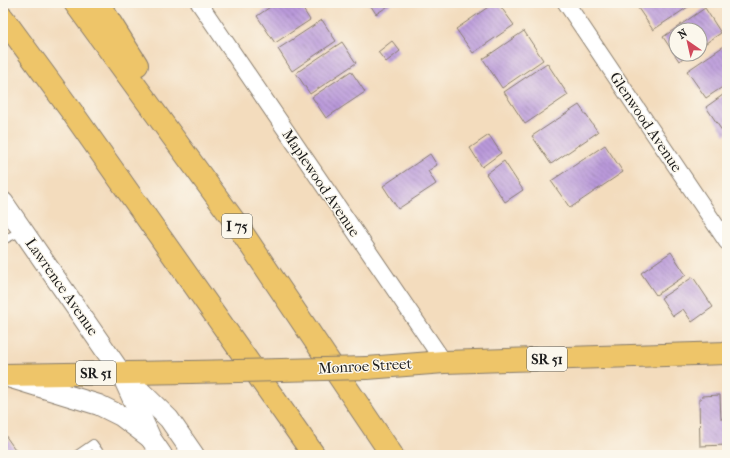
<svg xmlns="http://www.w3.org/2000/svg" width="730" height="458" viewBox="0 0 730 458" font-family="'IM FELL French Canon',serif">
<defs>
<pattern id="building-back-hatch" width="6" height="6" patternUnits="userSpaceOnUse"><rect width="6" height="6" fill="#ba9ada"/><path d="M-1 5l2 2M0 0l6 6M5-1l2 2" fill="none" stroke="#967db0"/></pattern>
</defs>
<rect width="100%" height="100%" fill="#fbf7ec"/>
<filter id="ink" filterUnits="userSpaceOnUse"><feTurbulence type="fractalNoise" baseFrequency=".025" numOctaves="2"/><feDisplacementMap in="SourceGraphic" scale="8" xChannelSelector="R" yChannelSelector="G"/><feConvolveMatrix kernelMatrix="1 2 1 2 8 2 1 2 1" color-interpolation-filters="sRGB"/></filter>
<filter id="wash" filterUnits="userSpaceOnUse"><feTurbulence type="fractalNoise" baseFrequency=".012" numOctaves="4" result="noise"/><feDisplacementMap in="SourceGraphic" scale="16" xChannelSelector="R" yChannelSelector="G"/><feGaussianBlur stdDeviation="0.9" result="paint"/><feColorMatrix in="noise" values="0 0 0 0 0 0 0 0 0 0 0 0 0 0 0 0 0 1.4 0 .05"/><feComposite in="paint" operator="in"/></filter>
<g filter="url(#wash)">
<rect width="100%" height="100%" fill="#f3dcbd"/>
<g id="blocks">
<!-- building -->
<g fill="url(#building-back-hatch)">
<path d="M276,3H299L310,20L275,43L257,16Z"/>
<path d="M369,3H393L376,14Z"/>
<path d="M494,3H498L514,25L473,53L456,29Z"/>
<path d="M645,3H694L653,30L638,8Z"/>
<path d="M705,8L721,33L700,47V30H676V54H689L679,61L663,37Z"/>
<path d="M322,20L336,41L292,71L278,49Z"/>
<path d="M524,31L543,60L502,88L483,59Z"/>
<path d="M392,41L400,51L386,62L378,52Z"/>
<path d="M342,42L356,63L310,94L296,73Z"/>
<path d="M727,44V84L706,98L687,71Z"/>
<path d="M547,63L568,95L525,124L504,92Z"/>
<path d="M351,71L365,92L326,118L312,97Z"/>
<path d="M727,92V134L725,135L706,107Z"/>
<path d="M579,105L598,132L551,164L532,136Z"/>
<path d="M489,135L501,153L482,167L470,148Z"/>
<path d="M605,145L623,172L570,208L551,181Z"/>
<path d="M430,154L437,165L428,171L436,184L398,209L383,186Z"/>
<path d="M504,161L523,190L505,202L486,174Z"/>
<path d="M671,252L686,275L656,295L641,273Z"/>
<path d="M693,277L713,307L692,322L683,309L673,316L661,298Z"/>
<path d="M3,312H4L5,322H3Z"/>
<path d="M720,395L721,419H727V445L700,446L699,399H701L702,396Z"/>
<path d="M5,435L19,455H3V436Z"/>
</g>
</g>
</g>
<g filter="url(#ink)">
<use href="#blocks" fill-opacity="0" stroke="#887c6c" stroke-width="1"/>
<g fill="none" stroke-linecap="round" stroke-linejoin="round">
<!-- service casing -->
<g stroke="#887c6c" stroke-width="10">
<g id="service">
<path d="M3,240L22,231"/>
<path d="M77,455L93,444L101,455"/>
</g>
</g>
<!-- minor casing -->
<g stroke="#887c6c" stroke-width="18">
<g id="minor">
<path d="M199,3L444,362"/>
<path d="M566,3L727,242"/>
</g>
</g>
<!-- tertiary casing -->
<g stroke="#887c6c" stroke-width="22">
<g id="tertiary">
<path d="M3,202L121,373L151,439L162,455"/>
<path d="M11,378L99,405L121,416L149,437"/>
<path d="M128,379L169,419L194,455"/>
</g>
</g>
<!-- primary casing -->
<g stroke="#887c6c" stroke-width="24">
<g id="primary">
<path d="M367,368L444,362L727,353"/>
<path d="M3,375L190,372"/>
</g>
</g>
<!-- motorway casing -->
<g stroke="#887c6c" stroke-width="24">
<g id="motorway">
<path d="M75,3L235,222L392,455"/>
<path d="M98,3L137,65"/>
<path d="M3,18L72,112L314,455"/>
</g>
</g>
<!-- service -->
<use href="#service" stroke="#fff" stroke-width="8"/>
<!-- minor -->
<use href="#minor" stroke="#fff" stroke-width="16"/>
<!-- tertiary -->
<use href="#tertiary" stroke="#fff" stroke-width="20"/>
<!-- primary -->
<use href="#primary" stroke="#eec569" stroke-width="22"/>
<!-- motorway -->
<use href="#motorway" stroke="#eec569" stroke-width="22"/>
<!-- primary-bridge casing -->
<g stroke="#887c6c" stroke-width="24" stroke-linecap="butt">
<path id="primary-bridge" d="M190,372L367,368"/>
</g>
<!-- primary-bridge -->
<use href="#primary-bridge" stroke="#eec569" stroke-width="22"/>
</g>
</g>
<g text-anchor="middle" stroke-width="3" stroke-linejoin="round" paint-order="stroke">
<!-- shield labels -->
<g fill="#fbf7ec" stroke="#5f5e5a" stroke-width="1">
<rect x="222" y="214" width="30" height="24" rx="3"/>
<rect x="527" y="347" width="40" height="24" rx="3"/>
<rect x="76" y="361" width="40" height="24" rx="3"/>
</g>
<g font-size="14" font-weight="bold" fill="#1c1c1c">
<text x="237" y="231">I 75</text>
<text x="547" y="364">SR 51</text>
<text x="96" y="378">SR 51</text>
</g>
<!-- street labels -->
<g font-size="15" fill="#1c1c1c" stroke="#fbf7ec">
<text transform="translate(646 122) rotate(56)" y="5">Glenwood Avenue</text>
<text transform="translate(321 183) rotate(56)" y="5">Maplewood Avenue</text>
<text transform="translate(62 287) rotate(55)" y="5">Lawrence Avenue</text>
<text transform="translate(365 366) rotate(-3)" y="5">Monroe Street</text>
</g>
</g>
<!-- margin -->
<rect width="730" height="458" fill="none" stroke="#fbf7ec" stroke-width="16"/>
<!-- north arrow -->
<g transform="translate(688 42) rotate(326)"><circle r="19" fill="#fbf7ec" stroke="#a29f99"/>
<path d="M0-3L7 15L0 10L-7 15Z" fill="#d1495b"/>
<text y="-6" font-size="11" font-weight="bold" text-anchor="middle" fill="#1c1c1c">N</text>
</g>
</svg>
